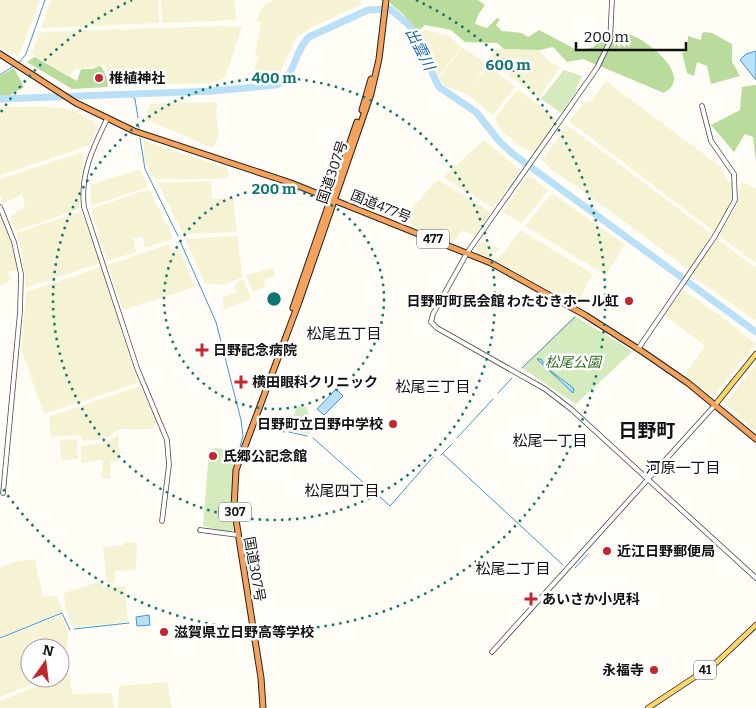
<svg xmlns="http://www.w3.org/2000/svg" width="756" height="708" viewBox="0 0 756 708" font-family="Bitter,'Noto Sans JP',serif">
<rect width="100%" height="100%" fill="#fffdf5"/>
<!-- farmland -->
<g fill="#f6f3d4">
<path d="M0,0H40L20,53L17,56L0,47Z"/>
<path d="M51,0H158L159,23L41,28Z"/>
<path d="M161,0H235L236,20L164,23L162,22Z"/>
<path d="M275,0H360L362,4L314,26L296,38L279,75L252,80L251,78L259,56L255,54L261,23L256,21L264,5Z"/>
<path d="M222,26L242,27L225,78L209,83L109,85L105,65L75,69L70,76L31,54L39,34L41,32Z"/>
<path d="M424,30L448,35L461,47L438,77L422,34Z"/>
<path d="M462,47L487,64L471,89L486,69L491,67L515,87L493,115L467,94L445,86L439,78Z"/>
<path d="M496,49L539,50L547,60L560,67L539,97L487,60Z"/>
<path d="M606,81L721,167L728,182L732,183L733,193L727,211L716,230H712L569,121L585,102H590Z"/>
<path d="M518,89L558,120L535,152L521,147L500,129L495,118Z"/>
<path d="M213,102L218,103L216,111L219,135L213,148L145,119L150,104Z"/>
<path d="M0,107H48L73,110L94,122L98,128L90,145L0,175Z"/>
<path d="M567,125L712,234L689,270L579,188L553,171L542,160Z"/>
<path d="M484,140L520,170L493,208L443,177Z"/>
<path d="M144,141L227,168L229,176L220,179H156L154,176L151,177L144,158Z"/>
<path d="M82,152L84,160L81,172L79,209L16,231L10,217L25,206L22,194L4,203L0,195V179Z"/>
<path d="M140,169L148,187L91,206L90,185Z"/>
<path d="M527,176L532,177L548,191L522,223L503,212Z"/>
<path d="M438,180L491,212L475,237L463,230L452,243L400,220Z"/>
<path d="M211,181L212,199L233,198L237,232L183,234L158,183Z"/>
<path d="M741,183H746L756,189V263L718,235L737,205Z"/>
<path d="M149,189L173,237L172,239L145,248L142,236L133,239L136,252L107,261L91,209Z"/>
<path d="M552,193L625,245L606,275L525,226Z"/>
<path d="M82,211L100,263L26,288L22,253L16,233Z"/>
<path d="M0,214L7,230L18,270L8,272L11,280L0,286Z"/>
<path d="M521,230L593,274L576,304L496,261Z"/>
<path d="M237,236L243,277L224,285L205,283L185,239Z"/>
<path d="M716,238L756,268V321L694,277L693,273Z"/>
<path d="M482,241L500,249L489,258L478,253L477,249Z"/>
<path d="M169,244L171,251L179,248L195,287L123,310L108,265Z"/>
<path d="M101,267L138,383L44,414L21,349L26,292Z"/>
<path d="M273,268L275,276L264,280L266,287L253,292L246,275Z"/>
<path d="M243,279L251,299L224,310L223,298L237,292L235,284Z"/>
<path d="M683,290L719,315L756,344L716,393L711,395L685,375L705,346L665,315Z"/>
<path d="M756,365V432L725,403Z"/>
<path d="M140,386L156,420L153,429H119L106,439L82,441L81,435L51,437L49,417Z"/>
<path d="M119,434L118,461H111L110,479L101,478L103,460L81,463V446L106,443Z"/>
<path d="M77,439L78,459L61,460L60,440Z"/>
<path d="M123,542L137,543L136,570L115,571V583H107L103,547L123,545Z"/>
<path d="M35,559L43,597L56,595L63,612L0,637V568L17,561Z"/>
<path d="M102,581L103,587L125,586L128,622L73,627L65,608L64,593Z"/>
<path d="M61,615L68,631L67,670L60,673V648H30V678H47L0,697V640Z"/>
<path d="M69,673L72,694L112,693L114,708H0V701Z"/>
<path d="M167,682L172,708H118L119,686Z"/>
</g>
<!-- green -->
<g fill="#d5ebbd">
<path d="M564,70L582,76L576,89L577,90L561,113L541,99Z"/>
<path d="M574,316L631,350L632,352L576,404L522,368Z"/>
<path d="M297,406L307,407L312,431L309,434L289,430Z"/>
<path d="M215,448L238,450L231,492L233,527V530L228,532L203,526L209,452Z"/>
</g>
<!-- forest -->
<g fill="#b9dc9c">
<path d="M390,0H478L485,5L478,15L475,24L487,28L497,18L500,19L496,25L502,31L522,33L528,37L539,30L577,50L592,48L611,31C620,32 630,34 638,38C654,47 692,77 664,93L583,59L567,62L553,47L539,50L504,49L497,43L465,42L451,30L425,25L416,33L404,15L390,3Z"/>
<path d="M705,32L712,33L732,44V62L740,76L711,84L707,66L697,62L694,76L687,73L682,53L687,51L688,36L701,40L702,33Z"/>
<path d="M35,57L77,81L81,69H92L99,66L102,67L107,78L108,87L72,89L27,62Z"/>
<path d="M14,68L24,87L10,95L0,96V76Z"/>
<path d="M756,85V163L753,137L745,134L734,152L711,125L740,110L742,87Z"/>
</g>
<!-- water -->
<g fill="#b9e0f7" stroke="#3f96cf">
<path d="M756,51V80L740,60L746,54Z"/>
<path d="M537,359H541C549,373 562,378 574,389L573,393Z"/>
<path d="M336,389L343,396L324,415L317,409Z"/>
<path d="M149,615L150,625L137,626L136,617Z"/>
</g>
<g fill="none" stroke-linecap="round" stroke-linejoin="round">
<!-- stream -->
<g stroke="#3f96cf" stroke-width="1">
<path d="M19,63L26,54L45,0"/>
<path d="M0,75L15,65"/>
<path d="M130,95L135,99L138,118"/>
<path d="M138,124L139,128"/>
<path d="M140,138L145,169L178,236"/>
<path d="M180,241L216,322L241,420L243,436L234,469"/>
<path d="M522,368L575,317"/>
<path d="M498,393L512,378"/>
<path d="M261,427L285,432"/>
<path d="M289,432L307,436"/>
<path d="M313,438L390,506L433,457"/>
<path d="M457,438L493,399"/>
<path d="M443,454L563,565"/>
<path d="M441,455L452,444"/>
<path d="M575,568L588,554"/>
<path d="M74,629L129,623"/>
<path d="M0,638L62,613L70,630"/>
</g>
<!-- river -->
<path stroke="#b9e0f7" stroke-width="7" d="M0,99L213,91L276,85C295,80 294,50 309,37L368,10L390,9L409,25L439,87L476,112L499,141L513,154L756,332"/>
<!-- minor casing -->
<g stroke="#444" stroke-width="5.5">
<g id="minor">
<path d="M612,0L610,41L597,68L467,253L433,314L431,322L437,328L545,389L571,409L756,578"/>
<path d="M107,119C93,148 80,174 84,207L137,368L167,440L169,465L162,521"/>
<path d="M0,207L14,242L21,274L20,312L3,493"/>
<path d="M638,349L715,236L735,200L734,174L711,141L702,106"/>
<path d="M200,530L238,535"/>
<path d="M492,652L715,405"/>
</g>
</g>
<!-- major casing -->
<g stroke="#222" stroke-width="6">
<g id="major">
<path d="M715,405L756,354"/>
<path d="M648,708L716,663L756,625"/>
</g>
</g>
<!-- highway casing -->
<g stroke="#222" stroke-width="7">
<g id="highway">
<path d="M0,54L76,103L134,131L291,183L491,263L585,315L643,352L688,383L756,439"/>
<path d="M362,110L371,79"/>
<path d="M293,308L357,122"/>
<path d="M263,708L261,678L234,507L236,470L299,302L371,94L379,59L386,0"/>
</g>
</g>
<!-- minor -->
<use href="#minor" stroke="#fff" stroke-width="4"/>
<!-- major -->
<use href="#major" stroke="#f9d66b" stroke-width="4.5"/>
<!-- highway -->
<use href="#highway" stroke="#f5a25d" stroke-width="5"/>
</g>
<!-- distance rings -->
<g fill="none" stroke="#0f766e" stroke-width="2.5" stroke-dasharray="2.5 5">
<circle cx="274" cy="299" r="110"/>
<circle cx="274" cy="299" r="221"/>
<path d="M1 112A331 331 0 0 1 132 0M416 0A331 331 0 1 1 1 486"/>
</g>
<!-- markers -->
<g fill="#c4262e" stroke="#fff" stroke-width="2">
<circle cx="99" cy="78" r="5"/>
<circle cx="629" cy="301" r="5"/>
<path d="M199.5 342.5h5v5h5v5h-5v5h-5v-5h-5v-5h5z"/>
<path d="M238.5 374.5h5v5h5v5h-5v5h-5v-5h-5v-5h5z"/>
<circle cx="393" cy="424" r="5"/>
<circle cx="213" cy="456" r="5"/>
<circle cx="607" cy="551" r="5"/>
<path d="M528.5 591.5h5v5h5v5h-5v5h-5v-5h-5v-5h5z"/>
<circle cx="164" cy="632" r="5"/>
<circle cx="654" cy="670" r="5"/>
</g>
<g text-anchor="middle" stroke-width="5" stroke-linejoin="round" paint-order="stroke">
<!-- shield labels -->
<g fill="#fff" stroke="#585858" stroke-width="1">
<rect x="417" y="229.5" width="32" height="19" rx="4"/>
<rect x="219" y="502.5" width="32" height="19" rx="4"/>
<rect x="694" y="660.5" width="22" height="19" rx="4"/>
</g>
<g font-size="12" font-weight="bold" fill="#111">
<text x="433" y="243">477</text>
<text x="235" y="516">307</text>
<text x="705" y="674">41</text>
</g>
<!-- poi labels -->
<g font-size="14" font-weight="bold" fill="#111" stroke="#fff" text-anchor="start">
<text x="109" y="83">椎植神社</text>
<text x="619" y="306" text-anchor="end">日野町町民会館 わたむきホール虹</text>
<text x="213" y="355">日野記念病院</text>
<text x="252" y="387">横田眼科クリニック</text>
<text x="383" y="429" text-anchor="end">日野町立日野中学校</text>
<text x="223" y="461">氏郷公記念館</text>
<text x="617" y="556">近江日野郵便局</text>
<text x="542" y="604">あいさか小児科</text>
<text x="174" y="637">滋賀県立日野高等学校</text>
<text x="644" y="675" text-anchor="end">永福寺</text>
</g>
<!-- street labels -->
<g font-size="14" fill="#111" stroke="#fff">
<text transform="translate(332 172) rotate(-71)" y="5">国道307号</text>
<text transform="translate(381 206) rotate(22)" y="5">国道477号</text>
<text transform="translate(255 569) rotate(80)" y="5">国道307号</text>
</g>
<!-- park labels -->
<g font-size="14" font-style="italic" fill="#2f6b1f" stroke="#fff">
<text x="573" y="367">松尾公園</text>
</g>
<!-- water labels -->
<g font-size="15" font-style="italic" fill="#1768a6" stroke="#fff">
<text transform="translate(420 49) rotate(63)" y="5">出雲川</text>
</g>
<!-- neighbourhood labels -->
<g font-size="15" fill="#111" stroke="#fff">
<text x="344" y="339">松尾五丁目</text>
<text x="433" y="392">松尾三丁目</text>
<text x="550" y="446">松尾一丁目</text>
<text x="683" y="473">河原一丁目</text>
<text x="342" y="496">松尾四丁目</text>
<text x="513" y="574">松尾二丁目</text>
</g>
<!-- district labels -->
<g font-size="19" font-weight="bold" fill="#111" stroke="#fff">
<text x="647" y="437">日野町</text>
</g>
</g>
<circle cx="274" cy="299" r="8" fill="#0f766e" stroke="#fff" stroke-width="2.5"/>
<g font-size="15" text-anchor="middle" font-weight="bold" fill="#0f766e" stroke="#fff" stroke-width="5" stroke-linejoin="round" paint-order="stroke">
<text x="508" y="70">600 m</text>
<text x="274" y="83">400 m</text>
<text x="274" y="194">200 m</text>
</g>
<!-- north arrow -->
<g transform="translate(45 663) rotate(14)"><circle r="24" fill="#ffffff" stroke="#a0a0a0"/>
<path d="M0-4L9 19L0 12L-9 19Z" fill="#c4262e"/>
<text y="-8" font-size="14" font-weight="bold" text-anchor="middle" fill="#111111">N</text>
</g>
<!-- scale -->
<path d="M576 42v8h110v-8" fill="none" stroke="#111111" stroke-width="2.5"/>
<text x="584" y="42" font-size="15" fill="#111111" stroke="#ffffff" stroke-width="4" paint-order="stroke">200 m</text>
</svg>
